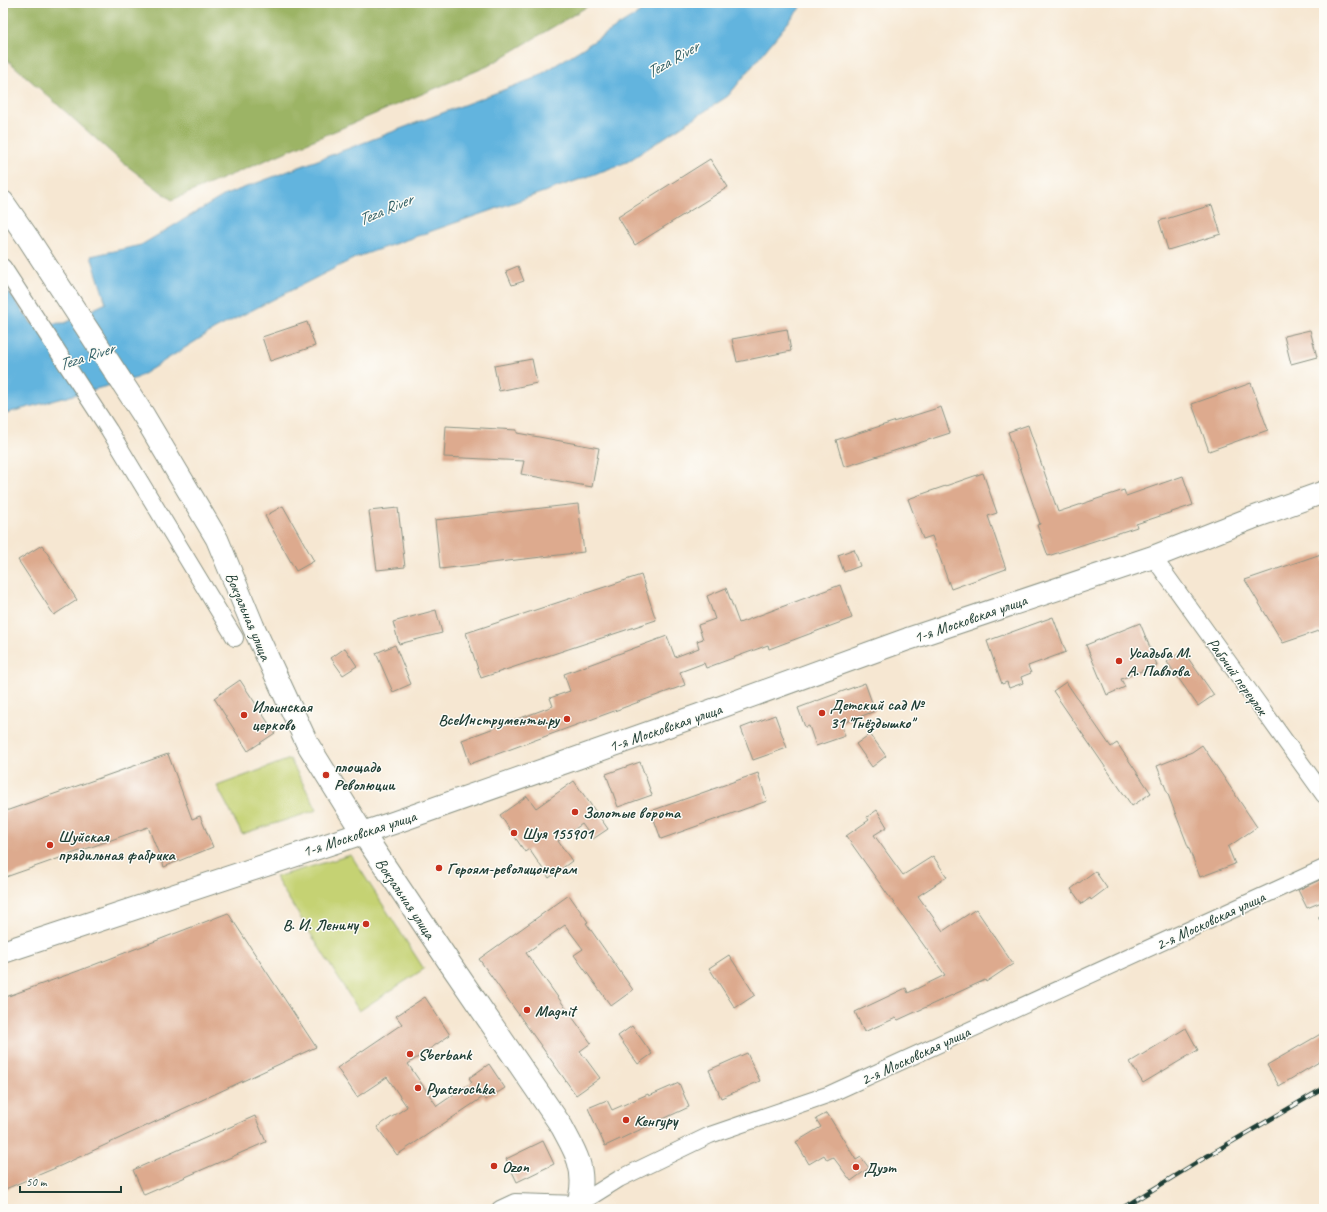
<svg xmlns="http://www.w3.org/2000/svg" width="1327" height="1212" viewBox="0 0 1327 1212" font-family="Caveat,sans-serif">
<rect width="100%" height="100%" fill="#fdfcf7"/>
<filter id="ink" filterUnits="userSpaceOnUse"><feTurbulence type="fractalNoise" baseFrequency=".025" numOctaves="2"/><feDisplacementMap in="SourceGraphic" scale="8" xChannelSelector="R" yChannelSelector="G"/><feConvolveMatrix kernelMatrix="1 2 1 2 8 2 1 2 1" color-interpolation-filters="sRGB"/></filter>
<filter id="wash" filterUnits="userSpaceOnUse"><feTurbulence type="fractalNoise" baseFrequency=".012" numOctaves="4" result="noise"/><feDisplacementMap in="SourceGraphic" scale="16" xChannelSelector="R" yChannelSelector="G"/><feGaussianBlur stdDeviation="0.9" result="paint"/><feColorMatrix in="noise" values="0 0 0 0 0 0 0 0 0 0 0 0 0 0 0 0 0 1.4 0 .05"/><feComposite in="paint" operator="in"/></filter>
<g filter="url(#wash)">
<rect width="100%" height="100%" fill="#f6e7d2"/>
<!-- green -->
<g fill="#c5d273" stroke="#728854">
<path d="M290,759L317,810L242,834L217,786Z"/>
<path d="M351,855L424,969L359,1011L275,877Z"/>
</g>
<!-- forest -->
<path fill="#9cb465" stroke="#5e784c" d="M3,3H593L488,66L172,200L122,162L3,56Z"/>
<!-- water -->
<path fill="#62b4de" stroke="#407889" d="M655,3H804L728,96L627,162L584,178L357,257L215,329L137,378L3,414V284L32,324L65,323L106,303L91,256L141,245L225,195L535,78Z"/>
<g id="blocks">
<!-- building -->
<g fill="#ddaa8e">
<path d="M710,159L728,187L635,245L618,217Z"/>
<path d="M1212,205L1221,234L1168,250L1159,221Z"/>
<path d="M518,266L524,281L512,285L506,271Z"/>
<path d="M307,322L315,346L270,361L262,337Z"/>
<path d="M787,329L791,351L737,362L732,339Z"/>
<path d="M1310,330L1317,357L1291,364L1284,336Z"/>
<path d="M532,359L537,383L499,391L494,366Z"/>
<path d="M1251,383L1268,430L1209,451L1192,404Z"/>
<path d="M941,407L950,433L844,467L836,440Z"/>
<path d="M1028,425L1058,512L1124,490L1126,496L1183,476L1193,505L1136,524L1137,527L1048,556L1037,525L1040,524L1008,432Z"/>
<path d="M446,426L517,430V433L599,448L592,487L521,474L524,461L444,457Z"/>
<path d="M983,473L997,513L988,516L1006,569L951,589L932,536L923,539L908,499Z"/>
<path d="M578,504L584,552L440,569L435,520Z"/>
<path d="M283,506L314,561L296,571L265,516Z"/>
<path d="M398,508L405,567L377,570L369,511Z"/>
<path d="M42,545L77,600L54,615L18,560Z"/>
<path d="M854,549L860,566L844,572L838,555Z"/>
<path d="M1324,553V629L1283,643L1245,580Z"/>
<path d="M641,575L656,620L481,678L466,633Z"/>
<path d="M840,585L852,618L769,649L768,645L706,668L704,663L680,672L685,685L470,764L462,740L553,706L550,698L570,691L564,674L667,636L675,657L699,648L697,641L703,639L698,625L715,619L707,596L726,588L739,623Z"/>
<path d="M436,610L442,633L399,644L393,622Z"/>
<path d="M1053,617L1066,652L1028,666L1031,673L1021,677L1023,683L1009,688L1007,682L1002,684L987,641Z"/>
<path d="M1140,623L1157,665L1121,679L1125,687L1107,695L1086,645Z"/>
<path d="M395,645L411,684L393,692L376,653Z"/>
<path d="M345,648L357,666L343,675L331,658Z"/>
<path d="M1183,651L1214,695L1198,706L1167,662Z"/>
<path d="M240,680L275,733L248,751L214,698Z"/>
<path d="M1066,682L1111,747L1117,743L1151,793L1132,806L1053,691Z"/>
<path d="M865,683L875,711L841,724L845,736L816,746L809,726L805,727L798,708Z"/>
<path d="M775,715L787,748L753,760L741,728Z"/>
<path d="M870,734L886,756L872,767L856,744Z"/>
<path d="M1202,745L1257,827L1228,847L1235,864L1200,877L1157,766L1192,752Z"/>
<path d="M168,754L192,819L200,816L213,847L164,867L148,827L3,878V812Z"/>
<path d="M640,762L652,795L618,807L606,774Z"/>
<path d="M758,773L767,801L661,839L651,811Z"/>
<path d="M574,781L608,829L593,839L582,824L558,841L572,861L549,878L529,849L525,852L500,815L527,796L536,808Z"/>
<path d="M877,810L887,827L874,835L903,875L933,856L947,877L918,896L943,931L976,909L1013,964L986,982L985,980L898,1020L896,1018L864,1032L855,1012L906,988L908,993L945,975L846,836L869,820L867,817Z"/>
<path d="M1095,871L1107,888L1091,900L1090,898L1082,904L1071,889Z"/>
<path d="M1324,878V901L1307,908L1298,890Z"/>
<path d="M569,895L588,922L586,923L633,990L611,1006L574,955L583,949L565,925L526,953L591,1043L580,1051L600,1078L576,1095L479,959Z"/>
<path d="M228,913L316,1047L60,1166L3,1190V998L78,971Z"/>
<path d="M729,955L755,995L735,1008L709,968Z"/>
<path d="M425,997L450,1035L408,1064L437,1106L472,1082L469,1078L489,1064L505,1088L486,1100L483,1097L397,1155L377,1127L407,1107L387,1077L357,1097L337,1068L402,1024L396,1016Z"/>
<path d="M632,1026L652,1054L638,1064L618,1036Z"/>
<path d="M1186,1028L1198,1050L1143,1083L1130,1062Z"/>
<path d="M1324,1032V1059L1279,1086L1267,1065Z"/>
<path d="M747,1053L760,1081L721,1098L709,1070Z"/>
<path d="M679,1083L689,1107L605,1146L588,1108L607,1100L612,1110L648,1094L649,1096Z"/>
<path d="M827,1113L856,1160L861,1157L869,1168L851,1181L833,1157L827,1160L824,1155L809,1164L796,1142L821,1127L816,1119Z"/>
<path d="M255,1116L266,1142L144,1195L133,1170Z"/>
<path d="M543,1141L554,1164L517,1182L506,1159Z"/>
</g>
</g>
</g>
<g filter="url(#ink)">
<use href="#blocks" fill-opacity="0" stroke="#8a9283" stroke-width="1"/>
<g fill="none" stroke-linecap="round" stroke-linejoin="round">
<!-- street casing -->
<g stroke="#8a9283" stroke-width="18">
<g id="street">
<path d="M3,267L109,430L235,638"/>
<path d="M1153,557L1324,795"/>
<path d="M500,1209L515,1202L579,1204L619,1179L710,1135L830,1094L1324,868"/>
</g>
</g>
<!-- secondary casing -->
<g stroke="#8a9283" stroke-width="24">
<g id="secondary">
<path d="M3,202L28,238L144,416L217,539L253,626L307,743L362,832L451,965L562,1127C574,1150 584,1164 581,1190C580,1197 579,1203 576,1209"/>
<path d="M3,952L393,823L699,715L908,639L1153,557L1252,518L1324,492"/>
</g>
</g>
<!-- street -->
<use href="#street" stroke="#fff" stroke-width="16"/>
<!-- secondary -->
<use href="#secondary" stroke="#fff" stroke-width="22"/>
<!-- rail casing -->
<g stroke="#1f3d34" stroke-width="4.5">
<g id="rail">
<path d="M1321,918L1324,917"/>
<path d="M1121,1209L1204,1158L1324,1088"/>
</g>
</g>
<!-- rail -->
<use href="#rail" stroke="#fdfcf7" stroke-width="3" stroke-dasharray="9" stroke-linecap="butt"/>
</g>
</g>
<!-- markers -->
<g fill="#c8321e" stroke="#fdfcf7" stroke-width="1.5">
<circle cx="1119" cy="661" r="4"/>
<circle cx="822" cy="713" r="4"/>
<circle cx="244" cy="715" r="4"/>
<circle cx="567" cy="719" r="4"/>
<circle cx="326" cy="775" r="4"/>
<circle cx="575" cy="812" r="4"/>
<circle cx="514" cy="833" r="4"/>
<circle cx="50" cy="845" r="4"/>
<circle cx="439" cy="868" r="4"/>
<circle cx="366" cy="924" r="4"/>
<circle cx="527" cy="1010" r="4"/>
<circle cx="410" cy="1054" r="4"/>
<circle cx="418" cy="1088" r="4"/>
<circle cx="626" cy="1120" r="4"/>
<circle cx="494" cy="1166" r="4"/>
<circle cx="856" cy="1167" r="4"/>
</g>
<g text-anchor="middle" stroke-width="3" stroke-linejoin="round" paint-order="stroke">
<!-- street labels -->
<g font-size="16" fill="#1f3d34" stroke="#fdfcf7">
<text transform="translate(249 616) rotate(67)" y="6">Вокзальная улица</text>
<text transform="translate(970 618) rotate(-19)" y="6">1-я Московская улица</text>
<text transform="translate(1238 676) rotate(54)" y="6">Рабочий переулок</text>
<text transform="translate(665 727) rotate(-19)" y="6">1-я Московская улица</text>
<text transform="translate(359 833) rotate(-18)" y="6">1-я Московская улица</text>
<text transform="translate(406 898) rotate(56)" y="6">Вокзальная улица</text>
<text transform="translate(1210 920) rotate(-25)" y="6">2-я Московская улица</text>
<text transform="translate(915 1055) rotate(-25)" y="6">2-я Московская улица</text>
</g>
<!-- poi labels -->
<g font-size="16" font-weight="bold" fill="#1f3d34" stroke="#fdfcf7" text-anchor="start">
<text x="1127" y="658">Усадьба М.<tspan x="1127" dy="18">А. Павлова</tspan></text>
<text x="830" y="710">Детский сад №<tspan x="830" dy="18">31 "Гнёздышко"</tspan></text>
<text x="252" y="712">Ильинская<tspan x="252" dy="18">церковь</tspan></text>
<text x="559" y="725" text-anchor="end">ВсеИнструменты.ру</text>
<text x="334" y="772">площадь<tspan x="334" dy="18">Революции</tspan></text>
<text x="583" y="818">Золотые ворота</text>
<text x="522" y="839">Шуя 155901</text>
<text x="58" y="842">Шуйская<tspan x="58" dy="18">прядильная фабрика</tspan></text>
<text x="447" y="874">Героям-револицонерам</text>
<text x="358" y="930" text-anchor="end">В. И. Ленину</text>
<text x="535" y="1016">Magnit</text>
<text x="418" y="1060">Sberbank</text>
<text x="426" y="1094">Pyaterochka</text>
<text x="634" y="1126">Кенгуру</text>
<text x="502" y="1172">Ozon</text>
<text x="864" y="1173">Дуэт</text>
</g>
<!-- water labels -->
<g font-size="17" font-style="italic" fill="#336167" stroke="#fdfcf7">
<text transform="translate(672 59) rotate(-30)" y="6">Teza River</text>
<text transform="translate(385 209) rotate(-23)" y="6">Teza River</text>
<text transform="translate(86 356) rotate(-18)" y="6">Teza River</text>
</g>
</g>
<!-- margin -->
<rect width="1327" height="1212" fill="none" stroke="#fdfcf7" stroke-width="16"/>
<!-- scale -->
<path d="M20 1186v6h101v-6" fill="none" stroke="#1f3d34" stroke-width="2"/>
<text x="26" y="1186" font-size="12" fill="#1f3d34" stroke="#fdfcf7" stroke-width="3" paint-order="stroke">50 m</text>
</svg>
